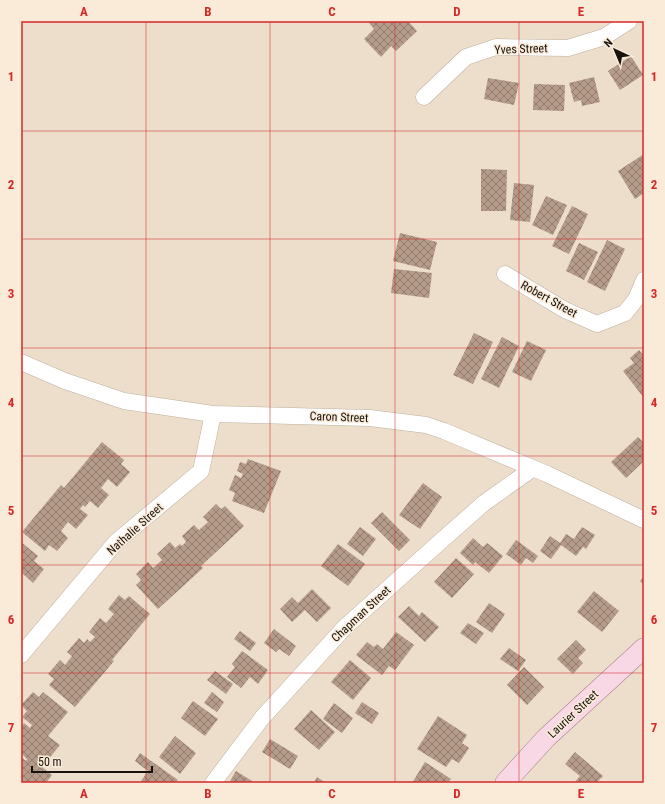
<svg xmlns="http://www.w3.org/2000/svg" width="665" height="804" viewBox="0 0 665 804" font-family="'Roboto Condensed',sans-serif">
<defs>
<pattern id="building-cross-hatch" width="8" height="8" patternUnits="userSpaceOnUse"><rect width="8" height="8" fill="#b59b89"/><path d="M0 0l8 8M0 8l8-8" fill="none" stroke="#927d6e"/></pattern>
</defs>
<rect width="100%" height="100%" fill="#eddecc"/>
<!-- building -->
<g fill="url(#building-cross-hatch)">
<path d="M370,21H408L417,31L396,51L391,46L381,57L364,39L374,29L369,23Z"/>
<path d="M631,56L643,75L620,90L608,71Z"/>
<path d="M594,77L600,102L582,106L581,100L574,102L569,83Z"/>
<path d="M488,78L519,83L514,105L484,99Z"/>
<path d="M534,84L565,85L564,111L533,110Z"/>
<path d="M644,154V193L635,199L618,171Z"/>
<path d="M481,169L507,170L506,211H481Z"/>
<path d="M514,183L534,185L530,222L510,220Z"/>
<path d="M546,196L567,205L553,235L532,225Z"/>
<path d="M572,206L588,214L569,254L552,246Z"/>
<path d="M400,233L437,242L430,270L393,261Z"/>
<path d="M607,240L625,249L605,291L587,282Z"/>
<path d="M579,243L598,252L584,280L566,271Z"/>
<path d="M394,269L432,273L429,298L391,293Z"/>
<path d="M474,333L493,342L473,384L453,375Z"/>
<path d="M502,337L519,346L499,388L481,379Z"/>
<path d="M527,341L546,350L531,381L512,372Z"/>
<path d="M639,350L644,356V398L623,371L634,363L630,358Z"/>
<path d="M638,437L644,443V461L626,478L611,462Z"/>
<path d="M102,442L124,460L121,464L130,472L117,487L108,479L101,488L109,495L98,508L90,501L85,507L83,505L80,509L88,515L76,529L68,522L61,531L68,538L57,551L49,545L45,551L22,532L61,485L64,488Z"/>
<path d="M248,459L281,471L264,513L232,501L235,493L229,490L235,475L241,478L243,474L237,471L240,462L246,464Z"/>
<path d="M423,483L442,497L420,529L399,515Z"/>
<path d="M216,504L221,509L225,506L244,526L201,566L203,568L158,609L136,585L141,580L136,574L148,562L153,568L162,560L157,554L170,542L175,548L180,544L182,546L186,542L182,536L194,525L199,530L208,522L203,517Z"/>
<path d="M382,512L410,540L399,551L371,523Z"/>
<path d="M360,527L376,539L363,556L347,544Z"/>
<path d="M582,527L595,535L586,549L583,547L576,556L561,545L551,559L540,551L550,536L560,543L566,534L574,539Z"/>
<path d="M473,538L483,547L487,543L503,556L489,573L475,562L473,565L460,553Z"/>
<path d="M516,540L538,556L533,563L526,558L521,565L506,554Z"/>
<path d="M21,542L38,556L34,561L44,569L33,583L23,574L21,576Z"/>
<path d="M338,544L365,564L348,586L321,566Z"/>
<path d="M456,558L474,574L452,598L434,582Z"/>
<path d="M644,576V585L640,581Z"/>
<path d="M312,589L331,608L317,622L305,610L292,622L280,609L292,597L298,603Z"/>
<path d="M594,591L619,611L602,632L577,612Z"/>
<path d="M119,595L125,600L129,596L150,614L112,660L114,661L75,707L49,685L54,679L48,674L60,660L65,665L72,656L67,652L79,638L84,643L87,639L90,642L95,637L89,632L100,618L106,623L114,614L108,609Z"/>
<path d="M489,603L505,614L492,633L476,622Z"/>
<path d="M409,606L419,616L422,612L439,627L425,642L398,617Z"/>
<path d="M468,623L484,633L476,644L460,633Z"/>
<path d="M274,629L296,646L289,656L279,649L276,652L264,643Z"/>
<path d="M240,631L256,643L250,651L234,639Z"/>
<path d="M396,632L414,645L395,670L389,666L382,675L356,655L367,642L374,647L377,644L383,649Z"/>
<path d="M576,640L586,650L578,658L583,663L573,674L557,659Z"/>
<path d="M509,648L526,660L518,671L500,659Z"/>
<path d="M242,651L268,670L258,684L250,677L241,688L227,677L235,667L232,664Z"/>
<path d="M350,660L371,678L353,700L331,682Z"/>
<path d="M524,667L544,687L527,705L507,685Z"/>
<path d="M215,671L233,684L226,694L207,680Z"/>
<path d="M33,692L39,697L43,692L68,712L48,736L60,745L42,767L52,775L46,783H21V757L26,761L27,759L21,753V727L24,723L30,728L32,725L22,717L27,711L21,705Z"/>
<path d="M212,692L224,702L217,712L204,703Z"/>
<path d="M193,701L218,719L205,736L181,718Z"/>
<path d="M362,702L379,713L372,724L355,713Z"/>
<path d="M334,703L353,718L342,733L323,719Z"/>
<path d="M311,710L335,732L319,750L294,729Z"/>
<path d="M438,716L467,735L462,743L469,748L459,763L452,759L446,767L417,749Z"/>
<path d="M175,736L196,753L180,774L159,757Z"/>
<path d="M270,739L298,756L290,769L262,752Z"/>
<path d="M575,752L603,776L596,783H574L580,776L565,764Z"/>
<path d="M140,753L178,780L175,783H144L141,781L148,771L135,761Z"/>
<path d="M425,762L451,779L448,783H412Z"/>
<path d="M236,771L252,781L251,783H229Z"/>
<path d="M317,777L326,783H314Z"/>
</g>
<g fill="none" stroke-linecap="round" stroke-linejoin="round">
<!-- minor casing -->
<g stroke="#bdaf9e" stroke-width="17">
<g id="minor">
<path d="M424,97L466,57L496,47L568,48L604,37L629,21"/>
<path d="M505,274L565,310L597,324L625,313L636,299L644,280"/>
<path d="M21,362L65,381L124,401L213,414L370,418L426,425L444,431L547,474L644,520"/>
<path d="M21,655L116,542L201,471L213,414"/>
<path d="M213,783L262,718L345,627L441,541L484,503L532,469"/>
</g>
</g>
<!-- major casing -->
<g stroke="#a7828d" stroke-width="21">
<path id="major" d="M505,783L546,738L644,648"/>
</g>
<!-- minor -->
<use href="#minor" stroke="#fff" stroke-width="16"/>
<!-- major -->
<use href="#major" stroke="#f9d8e5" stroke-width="20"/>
</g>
<!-- grid -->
<path fill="none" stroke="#d62828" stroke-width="1" stroke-opacity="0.55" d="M146,21V783M270,21V783M395,21V783M519,21V783M21,131H644M21,239H644M21,348H644M21,456H644M21,565H644M21,673H644"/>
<g text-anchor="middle" stroke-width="3" stroke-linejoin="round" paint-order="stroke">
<!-- street labels -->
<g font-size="12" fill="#17120c" stroke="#faebd9">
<text transform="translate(521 49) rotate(-2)" y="4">Yves Street</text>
<text transform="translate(549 299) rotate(29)" y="4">Robert Street</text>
<text transform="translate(339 417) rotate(2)" y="4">Caron Street</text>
<text transform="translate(135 529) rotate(-42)" y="4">Nathalie Street</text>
<text transform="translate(361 614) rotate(-43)" y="4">Chapman Street</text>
<text transform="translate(573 714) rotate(-43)" y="4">Laurier Street</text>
</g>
</g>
<!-- border -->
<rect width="665" height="804" fill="none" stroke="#faebd9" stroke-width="44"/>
<!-- north arrow -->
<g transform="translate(615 50) rotate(316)" stroke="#faebd9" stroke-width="3" paint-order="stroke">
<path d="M0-3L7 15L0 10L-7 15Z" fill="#17120c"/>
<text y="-6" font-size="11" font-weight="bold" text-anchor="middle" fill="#17120c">N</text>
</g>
<!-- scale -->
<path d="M32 766v6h120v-6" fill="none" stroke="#17120c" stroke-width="2"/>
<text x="38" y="766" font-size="12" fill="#17120c" stroke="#faebd9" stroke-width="3" paint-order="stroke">50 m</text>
<rect x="22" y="22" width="621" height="760" fill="none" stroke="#d62828" stroke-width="1.5"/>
<g font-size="13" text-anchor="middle" font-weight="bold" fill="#d62828">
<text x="84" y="16">A</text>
<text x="208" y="16">B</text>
<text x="332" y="16">C</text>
<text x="457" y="16">D</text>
<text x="581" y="16">E</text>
<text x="11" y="81">1</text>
<text x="654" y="81">1</text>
<text x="11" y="189">2</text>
<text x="654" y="189">2</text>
<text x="11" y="298">3</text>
<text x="654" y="298">3</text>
<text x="11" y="407">4</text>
<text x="654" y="407">4</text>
<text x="11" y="515">5</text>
<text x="654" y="515">5</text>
<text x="11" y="624">6</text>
<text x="654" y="624">6</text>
<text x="11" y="732">7</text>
<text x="654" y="732">7</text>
<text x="84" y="798">A</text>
<text x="208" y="798">B</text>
<text x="332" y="798">C</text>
<text x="457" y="798">D</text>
<text x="581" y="798">E</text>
</g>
</svg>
